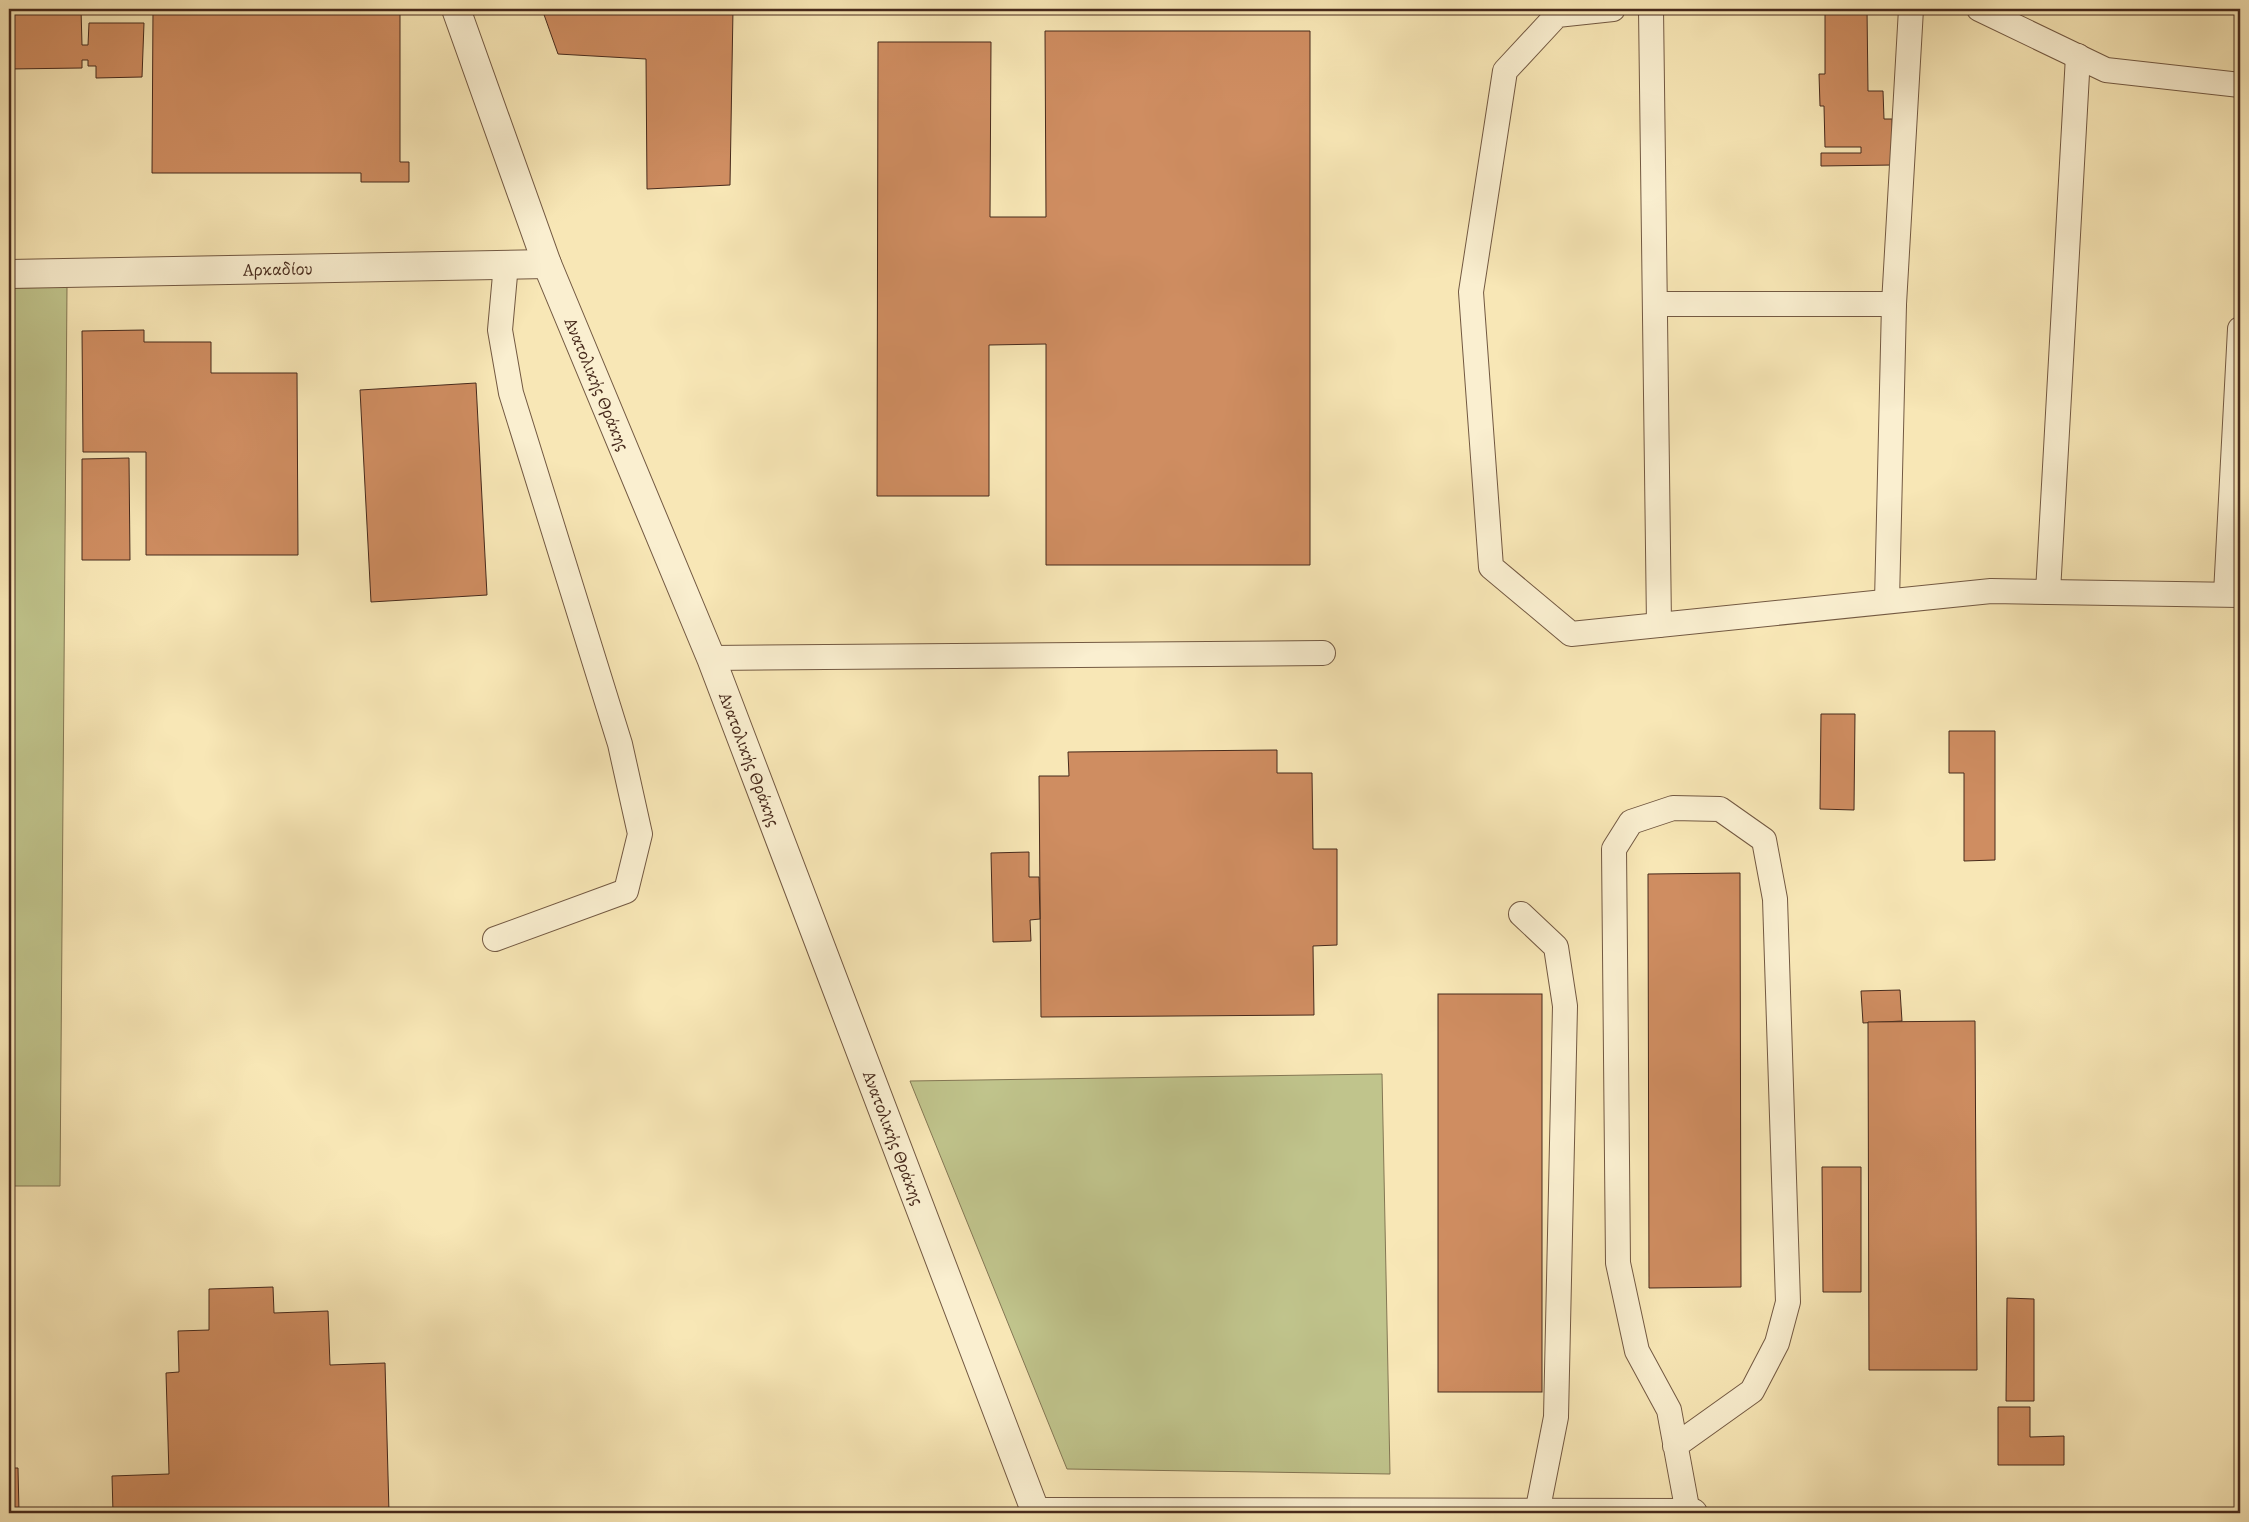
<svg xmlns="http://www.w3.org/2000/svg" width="2249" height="1522" viewBox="0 0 2249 1522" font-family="Alegreya,serif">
<rect width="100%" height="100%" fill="#f8e7b6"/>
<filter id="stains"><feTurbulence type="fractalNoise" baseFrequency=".004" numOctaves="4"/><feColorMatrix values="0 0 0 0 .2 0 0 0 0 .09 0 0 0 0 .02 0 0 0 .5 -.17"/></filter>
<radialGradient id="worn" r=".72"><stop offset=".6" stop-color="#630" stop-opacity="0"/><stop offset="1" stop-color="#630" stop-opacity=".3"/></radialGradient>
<!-- green -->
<g fill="#c0c48c" stroke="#847754">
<path d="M67,287L60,1186H9V288Z"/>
<path d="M1382,1074L1390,1474L1067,1469L910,1081Z"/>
</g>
<!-- building -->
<g fill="#cf8d61" stroke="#472a1c">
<path d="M9,9H81L82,45H88L89,23H144L142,77L96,78V66H88V60H82V68L9,69Z"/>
<path d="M153,9H400V162H409V182H361V173H152Z"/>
<path d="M542,9H733L730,185L647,189L646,59L558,54Z"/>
<path d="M1825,9H1867L1868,91H1883L1884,119H1892L1893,165L1821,166V153H1861V147H1825L1824,106H1820L1819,74H1825Z"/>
<path d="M1045,31H1310V565H1046V344L989,345V496H877L878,42H991L990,217H1046Z"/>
<path d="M144,330V342H211V373H297L298,555H146V452H83L82,331Z"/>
<path d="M476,383L487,595L371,602L360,390Z"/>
<path d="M129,458L130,560H82V459Z"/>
<path d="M1821,714H1855L1854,810L1820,809Z"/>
<path d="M1949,731H1995V860L1964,861V773H1949Z"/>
<path d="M1277,750V773H1312L1313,849H1337V945L1313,946L1314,1015L1041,1017L1039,776H1069L1068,752Z"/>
<path d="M1029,852V877H1039L1040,919L1030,920L1031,941L993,942L991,853Z"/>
<path d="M1740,873L1741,1287L1649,1288L1648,874Z"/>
<path d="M1900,990L1902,1021L1863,1023L1861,991Z"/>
<rect x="1438" y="994" width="104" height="398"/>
<path d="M1975,1021L1977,1370H1869L1868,1022Z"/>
<path d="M1822,1167H1861V1292H1823Z"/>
<path d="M273,1287L274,1313L328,1311L330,1365L385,1363L389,1513H113L112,1476L169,1474L166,1373L179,1372L178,1331L209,1330V1289Z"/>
<path d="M2007,1298L2034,1299V1401H2006Z"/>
<path d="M1998,1407H2030V1437L2064,1436V1465H1998Z"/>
<path d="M9,1468H18L19,1513H9Z"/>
</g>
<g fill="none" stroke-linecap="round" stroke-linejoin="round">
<!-- service casing -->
<g stroke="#735942" stroke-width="26">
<g id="service">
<path d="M1613,9L1557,15L1505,71L1471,292L1491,567L1571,634L1991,591L2240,595"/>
<path d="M1651,9L1659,625"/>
<path d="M1979,9L2106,70L2240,85"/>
<path d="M1655,304H1894"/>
<path d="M2048,592L2078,56"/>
<path d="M2226,594L2240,329"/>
<path d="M1887,601L1894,304L1911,9"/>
<path d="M711,658L1323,653"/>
<path d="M1521,914L1556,947L1565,1006L1556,1417L1537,1513"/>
<path d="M495,939L626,891L640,834L620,744L511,393L500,330L506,264"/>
<path d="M1675,1446L1752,1391L1777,1343L1788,1302L1775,899L1764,840L1720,809L1673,808L1631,822L1614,849L1618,1263L1637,1351L1669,1410L1688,1513"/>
</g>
</g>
<!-- minor casing -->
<g stroke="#735942" stroke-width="30">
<g id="minor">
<path id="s1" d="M456,9L547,264L711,658L1036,1513"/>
<path id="s2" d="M9,274L547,264"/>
<path d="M1035,1512L1693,1513"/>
</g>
</g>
<!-- service -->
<use href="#service" stroke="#faefd0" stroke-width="24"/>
<!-- minor -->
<use href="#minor" stroke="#faefd0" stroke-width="28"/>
</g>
<g text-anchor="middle" stroke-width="4" stroke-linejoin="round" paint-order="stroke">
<!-- street labels -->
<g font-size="18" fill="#472a1c" stroke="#faefd0">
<text dy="6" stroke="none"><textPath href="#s2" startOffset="269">Αρκαδίου</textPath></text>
<text dy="6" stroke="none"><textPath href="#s1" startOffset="401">Ανατολικής Θράκης</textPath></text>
<text dy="6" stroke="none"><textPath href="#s1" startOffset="806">Ανατολικής Θράκης</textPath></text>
<text dy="6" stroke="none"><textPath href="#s1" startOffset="1211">Ανατολικής Θράκης</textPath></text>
</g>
</g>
<!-- margin -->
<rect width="2249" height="1522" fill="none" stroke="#f8e7b6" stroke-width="30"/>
<rect x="10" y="10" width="2229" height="1502" fill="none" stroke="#472a1c" stroke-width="2.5"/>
<rect x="15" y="15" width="2219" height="1492" fill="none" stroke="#472a1c"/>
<rect width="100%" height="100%" filter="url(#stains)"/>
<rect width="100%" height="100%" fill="url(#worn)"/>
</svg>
